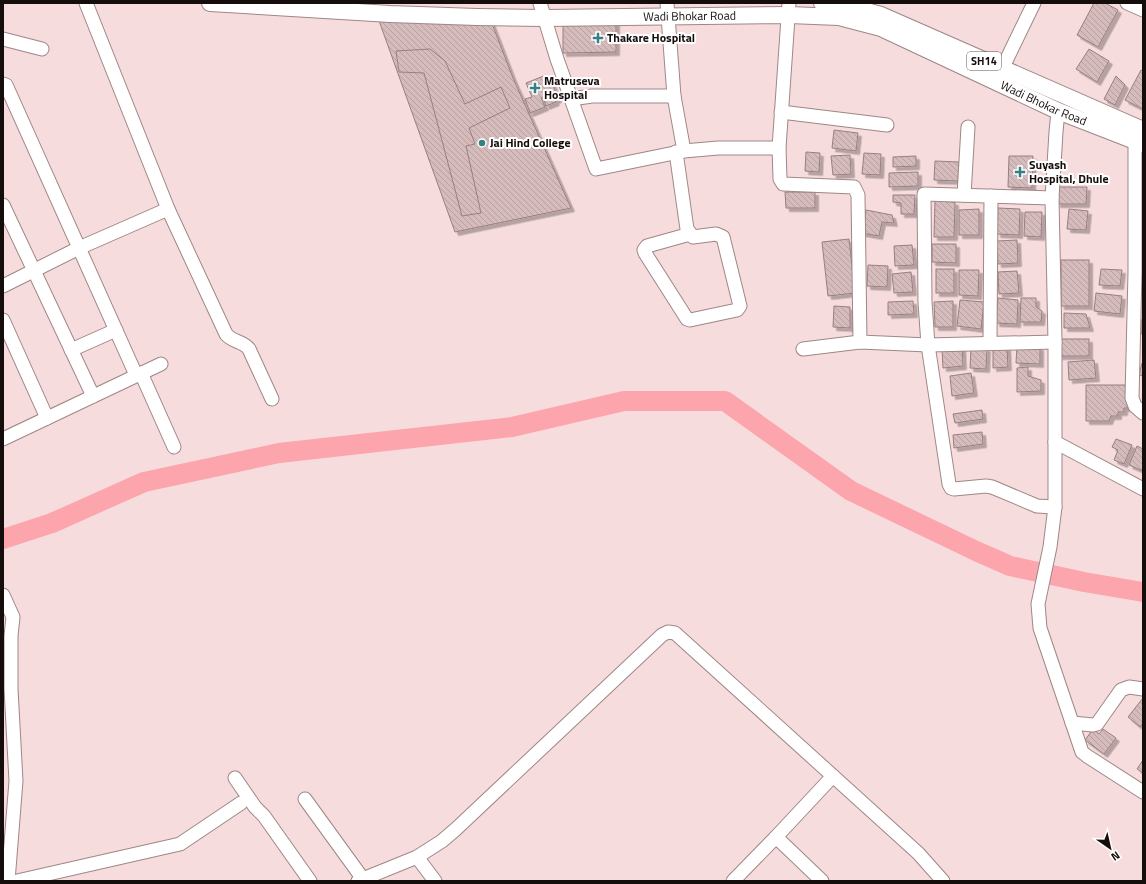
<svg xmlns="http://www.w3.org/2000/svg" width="1146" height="884" viewBox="0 0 1146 884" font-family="'Titillium Web',sans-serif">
<defs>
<pattern id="building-back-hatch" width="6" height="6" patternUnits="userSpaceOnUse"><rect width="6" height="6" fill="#d5bbbc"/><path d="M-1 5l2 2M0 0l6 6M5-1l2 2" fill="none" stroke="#b6a0a0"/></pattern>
<filter id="shadow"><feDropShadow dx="3.5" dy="3.5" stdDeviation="0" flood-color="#0004"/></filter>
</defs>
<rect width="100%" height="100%" fill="#f7dcdd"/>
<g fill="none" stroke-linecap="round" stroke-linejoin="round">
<!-- river -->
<path stroke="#fda5ac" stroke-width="20" d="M3,539L52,523L144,482L279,453L512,427L624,401H725L851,491L976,551L1010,566L1084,582L1143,592"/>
</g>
<!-- building -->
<g fill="url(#building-back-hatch)" stroke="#987f80" filter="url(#shadow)">
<path d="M1094,3H1105L1118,10L1098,47L1077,35Z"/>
<path d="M378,18L491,21L513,78L571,208L455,232Z"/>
<path d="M616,20V52L563,53V21Z"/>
<path d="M430,49L445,61L465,104L501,87L510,108L469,128L475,144L466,146L481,213L462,216L424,73L399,72L396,51Z"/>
<path d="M1089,49L1109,61L1097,82L1076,69Z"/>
<path d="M1141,70L1143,71V109L1125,100Z"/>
<path d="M546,75V77L550,76L558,99L555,100L556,102L546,106L543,97L541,98L545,107L530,113L525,99L532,97L526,83Z"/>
<path d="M1116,76L1125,85L1115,105L1104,99Z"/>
<path d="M834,130L858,133L856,151L832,148Z"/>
<path d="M806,152L820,153L819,172L805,171Z"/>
<path d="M864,153L881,154L880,175L862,174Z"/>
<path d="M850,155L851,174L833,175L831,156Z"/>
<path d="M916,156V166L893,167V157Z"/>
<path d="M1009,156H1033L1032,188L1008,187Z"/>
<path d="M935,161L959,162L958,181L934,180Z"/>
<path d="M918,172V186L889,187V173Z"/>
<path d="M1058,187H1087L1086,204H1057Z"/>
<path d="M785,192H815V208H786Z"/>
<path d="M893,195H915L914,214H901V203L893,202Z"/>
<path d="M935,201L955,202L954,237H934Z"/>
<path d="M998,208L1020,209L1019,235L997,234Z"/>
<path d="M979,209V235H959V210Z"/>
<path d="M1069,209L1088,211L1086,230L1067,229Z"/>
<path d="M866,210L892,215L894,223L882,222L879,236L862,233Z"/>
<path d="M1025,212H1042L1041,237L1024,236Z"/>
<path d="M849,239L855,293L828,296L822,242Z"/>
<path d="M1017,240L1018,263L998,264L997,241Z"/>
<path d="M932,244H956V263L932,262Z"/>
<path d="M912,245L914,265L895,266L894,246Z"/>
<rect x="1061" y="260" width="28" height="46"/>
<path d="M868,265L888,266L887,287L867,286Z"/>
<rect x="936" y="269" width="18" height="24"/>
<path d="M1101,269L1122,270L1120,286L1099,285Z"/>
<path d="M959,270H979L978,296L959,295Z"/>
<path d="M1017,271L1019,293L999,294L998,272Z"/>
<path d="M911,272L913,292L894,293L892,274Z"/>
<path d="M1096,293L1122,296L1120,314L1094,311Z"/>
<path d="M998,298L1018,300L1017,324L996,323Z"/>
<path d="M1021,298H1036V307L1042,311L1041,322H1020Z"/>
<path d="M960,300L984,302L981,329L957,326Z"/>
<path d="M913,301L914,314L888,315V302Z"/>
<path d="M953,301V327H935L934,302Z"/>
<path d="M834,306L850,307V328L833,327Z"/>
<path d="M1064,313L1086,314L1090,328H1064Z"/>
<rect x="1141" y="320" width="2" height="14"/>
<rect x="1059" y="339" width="30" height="17"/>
<path d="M1017,346L1040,347V364L1016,363Z"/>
<path d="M962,347L963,366L943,368L942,349Z"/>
<path d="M1007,347L1008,367L993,368V348Z"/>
<path d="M971,348H987L986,369L970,368Z"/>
<path d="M1094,360L1096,378L1069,380L1068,362Z"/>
<path d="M1142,363H1143V376L1139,375Z"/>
<path d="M1028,367V376L1041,380V391L1017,392V368Z"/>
<path d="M971,373L974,393L952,396L950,376Z"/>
<path d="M1086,385H1129V408H1124V412H1118V416H1111L1109,421H1086Z"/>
<path d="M982,410L983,419L955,423L953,414Z"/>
<path d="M982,432L983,444L954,448L953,435Z"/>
<path d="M1116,439L1132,445L1124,464L1114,460L1118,450L1112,447Z"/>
<path d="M1137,446L1143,449V471L1129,465Z"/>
<path d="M1143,698V723L1140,727L1128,717Z"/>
<path d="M1093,729L1099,734L1103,729L1116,738L1104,754L1085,740Z"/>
<path d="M1143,760V773L1137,769Z"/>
</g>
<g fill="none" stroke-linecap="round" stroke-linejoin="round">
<!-- minor casing -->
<g stroke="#9f8687" stroke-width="15">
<g id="minor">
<path d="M86,3L168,209L226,334C232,342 243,341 249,349L272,399"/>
<path d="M540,3L557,59L596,169L684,151L674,96L667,3"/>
<path d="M1127,3L1143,10"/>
<path d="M3,39L42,49"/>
<path d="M1002,69L1034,3"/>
<path d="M3,84L6,85L136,375"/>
<path d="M571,99L592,96H674"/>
<path d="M1058,111L1056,132L1052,198L1055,342V507L1050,547L1038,604L1040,628L1082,752L1087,756L1143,792"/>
<path d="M781,112L887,125"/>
<path d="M1135,142V272L1132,398L1135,406L1143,413"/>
<path d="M779,148L780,179L783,184L854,187L858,195L860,342"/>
<path d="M684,151L718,148H779L789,3"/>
<path d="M676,152L687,229L693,237L716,234L723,237L740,306L737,310L690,320L687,319L645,253L644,250L647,246L690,234"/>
<path d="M964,195L968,127"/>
<path d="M1052,198L924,194L925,302L928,345L949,484L951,488L954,489L986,486L992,487L1037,506L1055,507"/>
<path d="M3,205L93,396"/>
<path d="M3,286L79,248L168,209"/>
<path d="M3,320L47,418"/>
<path d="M990,343L991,196"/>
<path d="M803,349L860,342L928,345L1055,342"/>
<path d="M71,350L116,330"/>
<path d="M141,373L174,447"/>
<path d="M3,439L161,364"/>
<path d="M1055,442L1143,489"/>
<path d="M3,595L13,617L11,636V689L16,781L8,881"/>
<path d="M1072,723L1093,725L1097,724L1121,690L1129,687L1143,689"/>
<path d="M235,778L255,807L264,816L310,881"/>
<path d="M305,799L363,879"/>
<path d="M776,837L822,881"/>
<path d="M417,857L435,881"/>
<path d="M17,881L180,844L241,803"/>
<path d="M358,881L417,857L442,841L456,829L662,635L668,632L675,633L918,853L943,881"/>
<path d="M733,881L776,837L833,776"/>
</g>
</g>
<!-- major casing -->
<g stroke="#9f8687" stroke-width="18">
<g id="major">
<path id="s1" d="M210,3L390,14L477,17L545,18L789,15L839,17L881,28L1058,111L1143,144"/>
<path d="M822,3L848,6L881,15L1143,130"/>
</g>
</g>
<!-- minor -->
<use href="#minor" stroke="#fff" stroke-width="13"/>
<!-- major -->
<use href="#major" stroke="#fff" stroke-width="16"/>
</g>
<!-- markers -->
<g fill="#367f82" stroke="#fff" stroke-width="1.5">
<path d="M596 32h4v4h4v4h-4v4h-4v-4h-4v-4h4z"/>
<path d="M533 82h4v4h4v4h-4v4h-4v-4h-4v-4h4z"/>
<circle cx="482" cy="143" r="4"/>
<path d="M1018 166h4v4h4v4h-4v4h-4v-4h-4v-4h4z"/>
</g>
<g text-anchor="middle" stroke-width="4" stroke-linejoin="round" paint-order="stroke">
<!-- shield labels -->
<rect fill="#fff" stroke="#5b5555" stroke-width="1" x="967" y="52" width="34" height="18" rx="3"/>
<g font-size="11" font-weight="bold" fill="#150c0c">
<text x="984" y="65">SH14</text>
</g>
<!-- street labels -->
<g font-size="12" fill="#150c0c" stroke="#fff">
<text dy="4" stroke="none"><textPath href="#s1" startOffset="480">Wadi Bhokar Road</textPath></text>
<text dy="4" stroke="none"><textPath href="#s1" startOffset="852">Wadi Bhokar Road</textPath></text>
</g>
<!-- poi labels -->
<g font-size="12" font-weight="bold" fill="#150c0c" stroke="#fff" text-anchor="start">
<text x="607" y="42">Thakare Hospital</text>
<text x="544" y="85">Matruseva<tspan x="544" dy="14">Hospital</tspan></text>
<text x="490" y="147">Jai Hind College</text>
<text x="1029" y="169">Suyash<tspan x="1029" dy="14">Hospital, Dhule</tspan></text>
</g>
</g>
<!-- border -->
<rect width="1146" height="884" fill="none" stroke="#150c0c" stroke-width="8"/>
<!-- north arrow -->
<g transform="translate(1110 848) rotate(146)" stroke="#ffffff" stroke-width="3" paint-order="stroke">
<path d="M0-3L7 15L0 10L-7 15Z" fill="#150c0c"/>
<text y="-6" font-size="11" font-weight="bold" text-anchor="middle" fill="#150c0c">N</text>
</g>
</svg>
